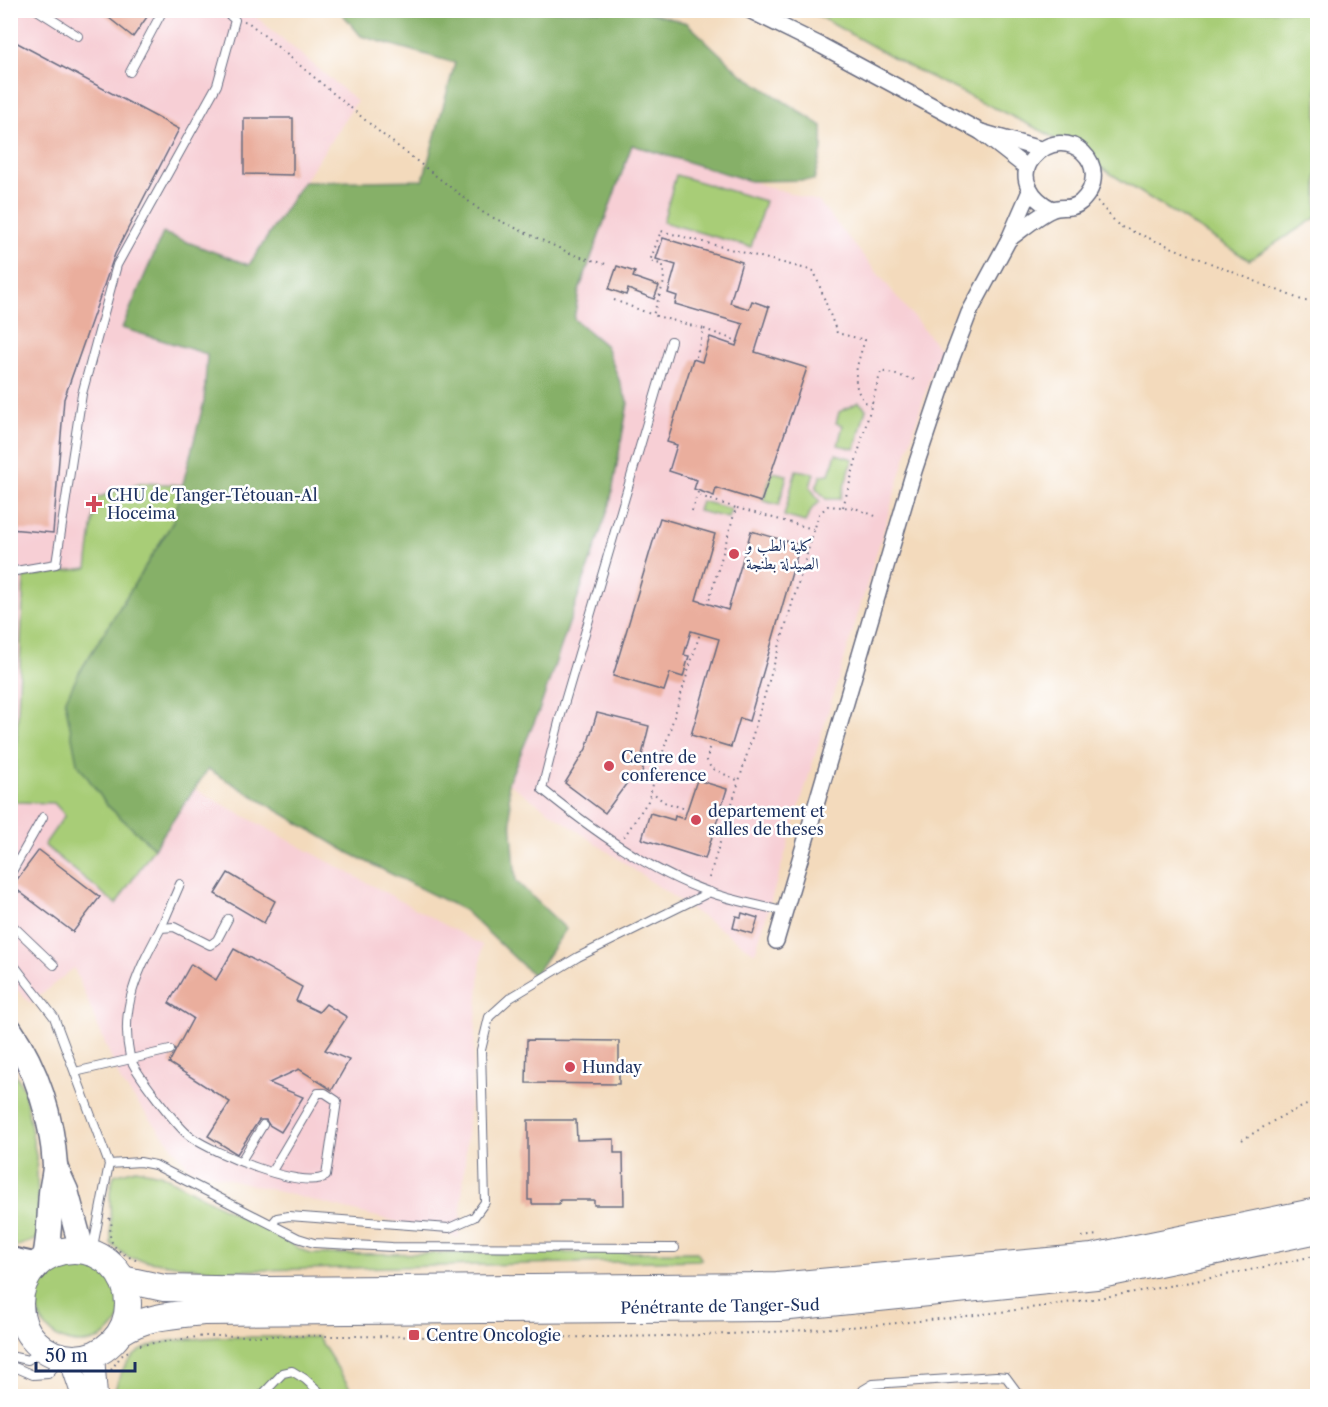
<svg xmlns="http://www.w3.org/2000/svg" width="1328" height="1407" viewBox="0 0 1328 1407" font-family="'Libre Caslon Text',Amiri,serif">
<rect width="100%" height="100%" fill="#fff"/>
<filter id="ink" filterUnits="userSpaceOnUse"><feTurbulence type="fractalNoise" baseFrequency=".0167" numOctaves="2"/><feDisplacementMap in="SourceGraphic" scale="12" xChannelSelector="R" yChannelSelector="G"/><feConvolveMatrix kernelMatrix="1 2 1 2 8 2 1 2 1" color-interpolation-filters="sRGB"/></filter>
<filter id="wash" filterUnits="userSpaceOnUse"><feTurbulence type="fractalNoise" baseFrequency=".008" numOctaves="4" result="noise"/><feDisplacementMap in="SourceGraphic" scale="24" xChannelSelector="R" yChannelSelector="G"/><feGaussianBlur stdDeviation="1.35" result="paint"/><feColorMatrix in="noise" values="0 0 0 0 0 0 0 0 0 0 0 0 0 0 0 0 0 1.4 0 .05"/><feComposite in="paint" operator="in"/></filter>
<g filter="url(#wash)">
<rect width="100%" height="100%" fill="#f3dabc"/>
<!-- built -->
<g fill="#f7cfd5">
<path d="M10,11H249L357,101L249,265L163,234L122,327L207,354L204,402L173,522L79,673L193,788L482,945L459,1238L190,1169L121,1082L74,968L30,1003L11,984Z"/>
<path d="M632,145L819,202L939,348L755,953L508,783L539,711L610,504L628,403L606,346L574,319L579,291Z"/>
</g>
<!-- green -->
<g fill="#a8cd77" stroke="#627e6a" stroke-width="1.5">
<path d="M809,11H1317V217L1249,260L1044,132L912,68Z"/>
<path d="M676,175L765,201L751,247L663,222Z"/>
<path d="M859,402L866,409L855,449L838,445L843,425L836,423L839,412Z"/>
<path d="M836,454L853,459L840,499H826L816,488L821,475L829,474Z"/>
<path d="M796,470L814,473L810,487L820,502L813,507L805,522L784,516Z"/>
<path d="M772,472L787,475L779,505L763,501Z"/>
<path d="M142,483L183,485L173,522L79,673L107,805L154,848L116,904L44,845L65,815L54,803L14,802L24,577L87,568L96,498Z"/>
<path d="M701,501L731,509L728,518L698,511Z"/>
<path d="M10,1064L24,1089L36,1156L40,1238L15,1247L10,1245Z"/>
<path d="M136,1169L160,1174L310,1254L697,1252L702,1260L215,1271L129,1258L111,1244L110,1192L114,1175Z"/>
<circle cx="80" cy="1299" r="44"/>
<path d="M219,1337H318L355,1396H114C124,1336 170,1341 219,1337Z"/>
</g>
<!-- forest -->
<path fill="#86b068" stroke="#507063" stroke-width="1.5" d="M340,11H644L687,23L740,73L822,126V150L814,180L750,181L632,145L579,291L574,319L606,346L628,403L610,504L539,711L508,783L516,881L566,929L534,976L464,910L349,853L208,769L154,848L107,805L77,763L65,701L79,673L173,522L204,402L207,354L122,328L163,233L249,265L303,182L423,180L455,63L361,36Z"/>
<g id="blocks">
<!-- building -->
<g fill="#eaae9d">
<path d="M99,10H138L147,17L133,37Z"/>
<path d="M10,39L179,129L115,254L64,399L53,533L10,529Z"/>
<path d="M244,118H293V175L244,174Z"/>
<path d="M663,238L742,262L730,303L749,309L752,301L769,307L755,352L807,368L761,502L716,488L714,496L694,489L697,480L669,471L677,445L667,442L693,359L702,362L710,337L736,346L743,324L675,304L677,296L668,293L676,265L656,259Z"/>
<path d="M617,266L635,272L633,277L659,286L654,299L628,289L626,295L609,289Z"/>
<path d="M660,518L715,534L696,600L728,610L751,531L800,545L749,721L740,718L731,747L691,735L719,639L691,631L684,655L689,656L683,677L670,673L664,691L613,676Z"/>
<path d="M597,713L649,726L642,755L646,756L640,780L632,776L605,813L565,783L586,749Z"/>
<path d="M697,780L727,789L705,859L642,839L650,813L674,820L675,816L684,819Z"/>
<path d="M39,850L100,897L73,932L12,886Z"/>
<path d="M228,873L275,901L264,923L215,894Z"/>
<path d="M742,913L758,918L753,934L733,928L736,916L741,917Z"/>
<path d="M234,949L302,987L296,1001L319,1012L326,1004L347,1017L325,1050L349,1060L332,1090L299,1069L269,1083L303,1097L281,1132L269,1125L266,1120H259L237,1154L208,1136L230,1102L169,1063L193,1018L169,1003L191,964L216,980Z"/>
<path d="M527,1040L619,1041V1084L526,1083Z"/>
<path d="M528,1120H576L577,1140L614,1139V1153H623L624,1205H594V1200H560L559,1204H532V1200H528Z"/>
</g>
</g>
</g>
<g filter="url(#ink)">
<use href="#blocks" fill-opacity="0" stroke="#676b7f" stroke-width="1.5"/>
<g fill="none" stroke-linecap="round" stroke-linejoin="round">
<!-- service casing -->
<g stroke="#676b7f" stroke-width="10">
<g id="service">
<path d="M37,10L78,36"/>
<path d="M130,72L163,10"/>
<path d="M671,341L560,718L542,789C590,828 650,872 709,892C733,901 760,905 785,912"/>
<path d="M10,572L56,564L82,394L117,265L217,85L235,20L224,10"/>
<path d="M10,875L43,817"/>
<path d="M228,919L217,940L210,945L174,927L161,928C138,971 119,1007 130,1057C133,1070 179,1129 191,1137C214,1153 302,1191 326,1176L337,1101L325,1093H318L272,1171"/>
<path d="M10,923L54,965"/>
<path d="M161,928L180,884"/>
<path d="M10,960L54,1017L109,1164L92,1252"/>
<path d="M75,1072L170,1050"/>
<path d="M241,1161L263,1125"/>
<path d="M109,1164L140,1162L155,1165L298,1238L314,1243L392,1247L675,1248"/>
<path d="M272,1224L277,1218L289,1216L449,1228L474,1217L485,1202L481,1050L489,1017L510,998L578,957L710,892"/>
<path d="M10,1356L28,1360L44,1349"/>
<path d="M10,1365L33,1375L48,1374L63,1357"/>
<path d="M261,1396L283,1373L292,1371L305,1379L324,1396"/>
<path d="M861,1396L863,1390L873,1384L996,1376L1006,1377L1020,1396"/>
</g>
</g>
<!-- minor casing -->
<g stroke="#676b7f" stroke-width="18">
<g id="minor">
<path d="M749,10L822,46L981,132"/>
<path d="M1027,168L981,132L1040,149"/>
<path d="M1009,239C1022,230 1037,216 1051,210C1061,205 1071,211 1081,202C1117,167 1066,119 1033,158C1016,177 1033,200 1052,209"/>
<path d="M776,941L914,471L951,360L969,313L1009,239L1030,191"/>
</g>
</g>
<!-- tertiary casing -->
<g stroke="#676b7f" stroke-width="22">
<g id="tertiary">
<path d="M94,1355L97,1396"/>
<path d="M69,1358L82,1396"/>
</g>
</g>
<!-- primary casing -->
<g stroke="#676b7f" stroke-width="27">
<g id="primary">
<path d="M10,1030C37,1069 52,1118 55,1165C55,1174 52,1183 51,1193C49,1215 50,1235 45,1257"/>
<path d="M56,1169L66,1191L82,1250"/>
</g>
</g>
<!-- trunk casing -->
<g stroke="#676b7f" stroke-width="28">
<g id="trunk">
<circle cx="74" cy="1304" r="54"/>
<path d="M122,1279L164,1288L266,1290L777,1286L1092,1257L1318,1211"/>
<path d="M121,1332C146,1316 175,1315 203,1312L780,1308L1096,1276L1318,1230"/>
</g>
</g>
<!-- motorway casing -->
<g stroke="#676b7f" stroke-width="32">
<g id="motorway">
<path d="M10,1262L33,1267"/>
<path d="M10,1305L19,1311"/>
</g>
</g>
<!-- path -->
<g stroke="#676b7f" stroke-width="2" stroke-dasharray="1.5 4.5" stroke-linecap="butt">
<path d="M244,21L248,22L382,134L485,214L574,255L606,264"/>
<path d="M1097,201L1119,226L1304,301L1318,302"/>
<path d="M614,300L653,315"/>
<path d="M704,329L740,342"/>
<path d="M696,357L704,329L653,315L664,282L663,265L650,261L661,231L814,271L837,333L865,340C857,365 847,388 870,406"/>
<path d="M698,492L697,495L736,508L708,604"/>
<path d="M843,507L881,371L916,380"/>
<path d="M737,508L813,529"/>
<path d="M692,511L697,495"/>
<path d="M709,748L707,761L711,768L739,781L819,514L828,506L855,508L878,517"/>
<path d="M683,808L664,802L651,791L700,633"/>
<path d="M624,837L648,801L651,791"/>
<path d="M709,878L739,781"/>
<path d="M1242,1140L1282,1116L1318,1100"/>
<path d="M109,1218C113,1224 111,1225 110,1232C109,1249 127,1256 140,1262"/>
<path d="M1082,1237L1097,1235"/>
<path d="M140,1345L204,1336C414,1334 625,1344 834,1328C997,1317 1159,1292 1318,1255"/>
<path d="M111,1370L121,1356L130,1350"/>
</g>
<!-- service -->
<use href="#service" stroke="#fff" stroke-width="8"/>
<!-- minor -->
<use href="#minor" stroke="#fff" stroke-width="15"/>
<!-- tertiary -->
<use href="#tertiary" stroke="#fff" stroke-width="20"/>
<!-- primary -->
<use href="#primary" stroke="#fff" stroke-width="24"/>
<!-- trunk -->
<use href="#trunk" stroke="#fff" stroke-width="26"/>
<!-- motorway -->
<use href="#motorway" stroke="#fff" stroke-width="28"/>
</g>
</g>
<!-- markers -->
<g fill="#d1495b" stroke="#fff" stroke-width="2">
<path d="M91 495h6v6h6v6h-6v6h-6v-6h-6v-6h6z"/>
<circle cx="734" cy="554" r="6"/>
<circle cx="609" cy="766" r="6"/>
<circle cx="696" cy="820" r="6"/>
<circle cx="570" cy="1067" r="6"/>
<rect x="408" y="1329" width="12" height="12" rx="3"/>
</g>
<g text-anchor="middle" stroke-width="5" stroke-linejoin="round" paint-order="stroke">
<!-- poi labels -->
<g font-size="16" fill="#1b2f5e" stroke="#fff" text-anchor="start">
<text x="107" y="501">CHU de Tanger-Tétouan-Al<tspan x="107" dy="18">Hoceima</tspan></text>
<text x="746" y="551">كلية الطب و<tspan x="746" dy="18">الصيدلة بطنجة</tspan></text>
<text x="621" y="763">Centre de<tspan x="621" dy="18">conference</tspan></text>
<text x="708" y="817">departement et<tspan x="708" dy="18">salles de theses</tspan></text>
<text x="582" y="1073">Hunday</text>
<text x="426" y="1341">Centre Oncologie</text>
</g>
<!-- street labels -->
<g font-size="16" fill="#1b2f5e" stroke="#fff">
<text transform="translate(720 1306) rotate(-1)" y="6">Pénétrante de Tanger-Sud</text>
</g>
</g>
<!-- margin -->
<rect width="1328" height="1407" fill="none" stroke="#fff" stroke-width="36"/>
<!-- scale -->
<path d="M36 1362v9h99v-9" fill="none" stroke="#1b2f5e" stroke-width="3"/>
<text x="45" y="1362" font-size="18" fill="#1b2f5e" stroke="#ffffff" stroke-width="4.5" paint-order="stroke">50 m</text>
</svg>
